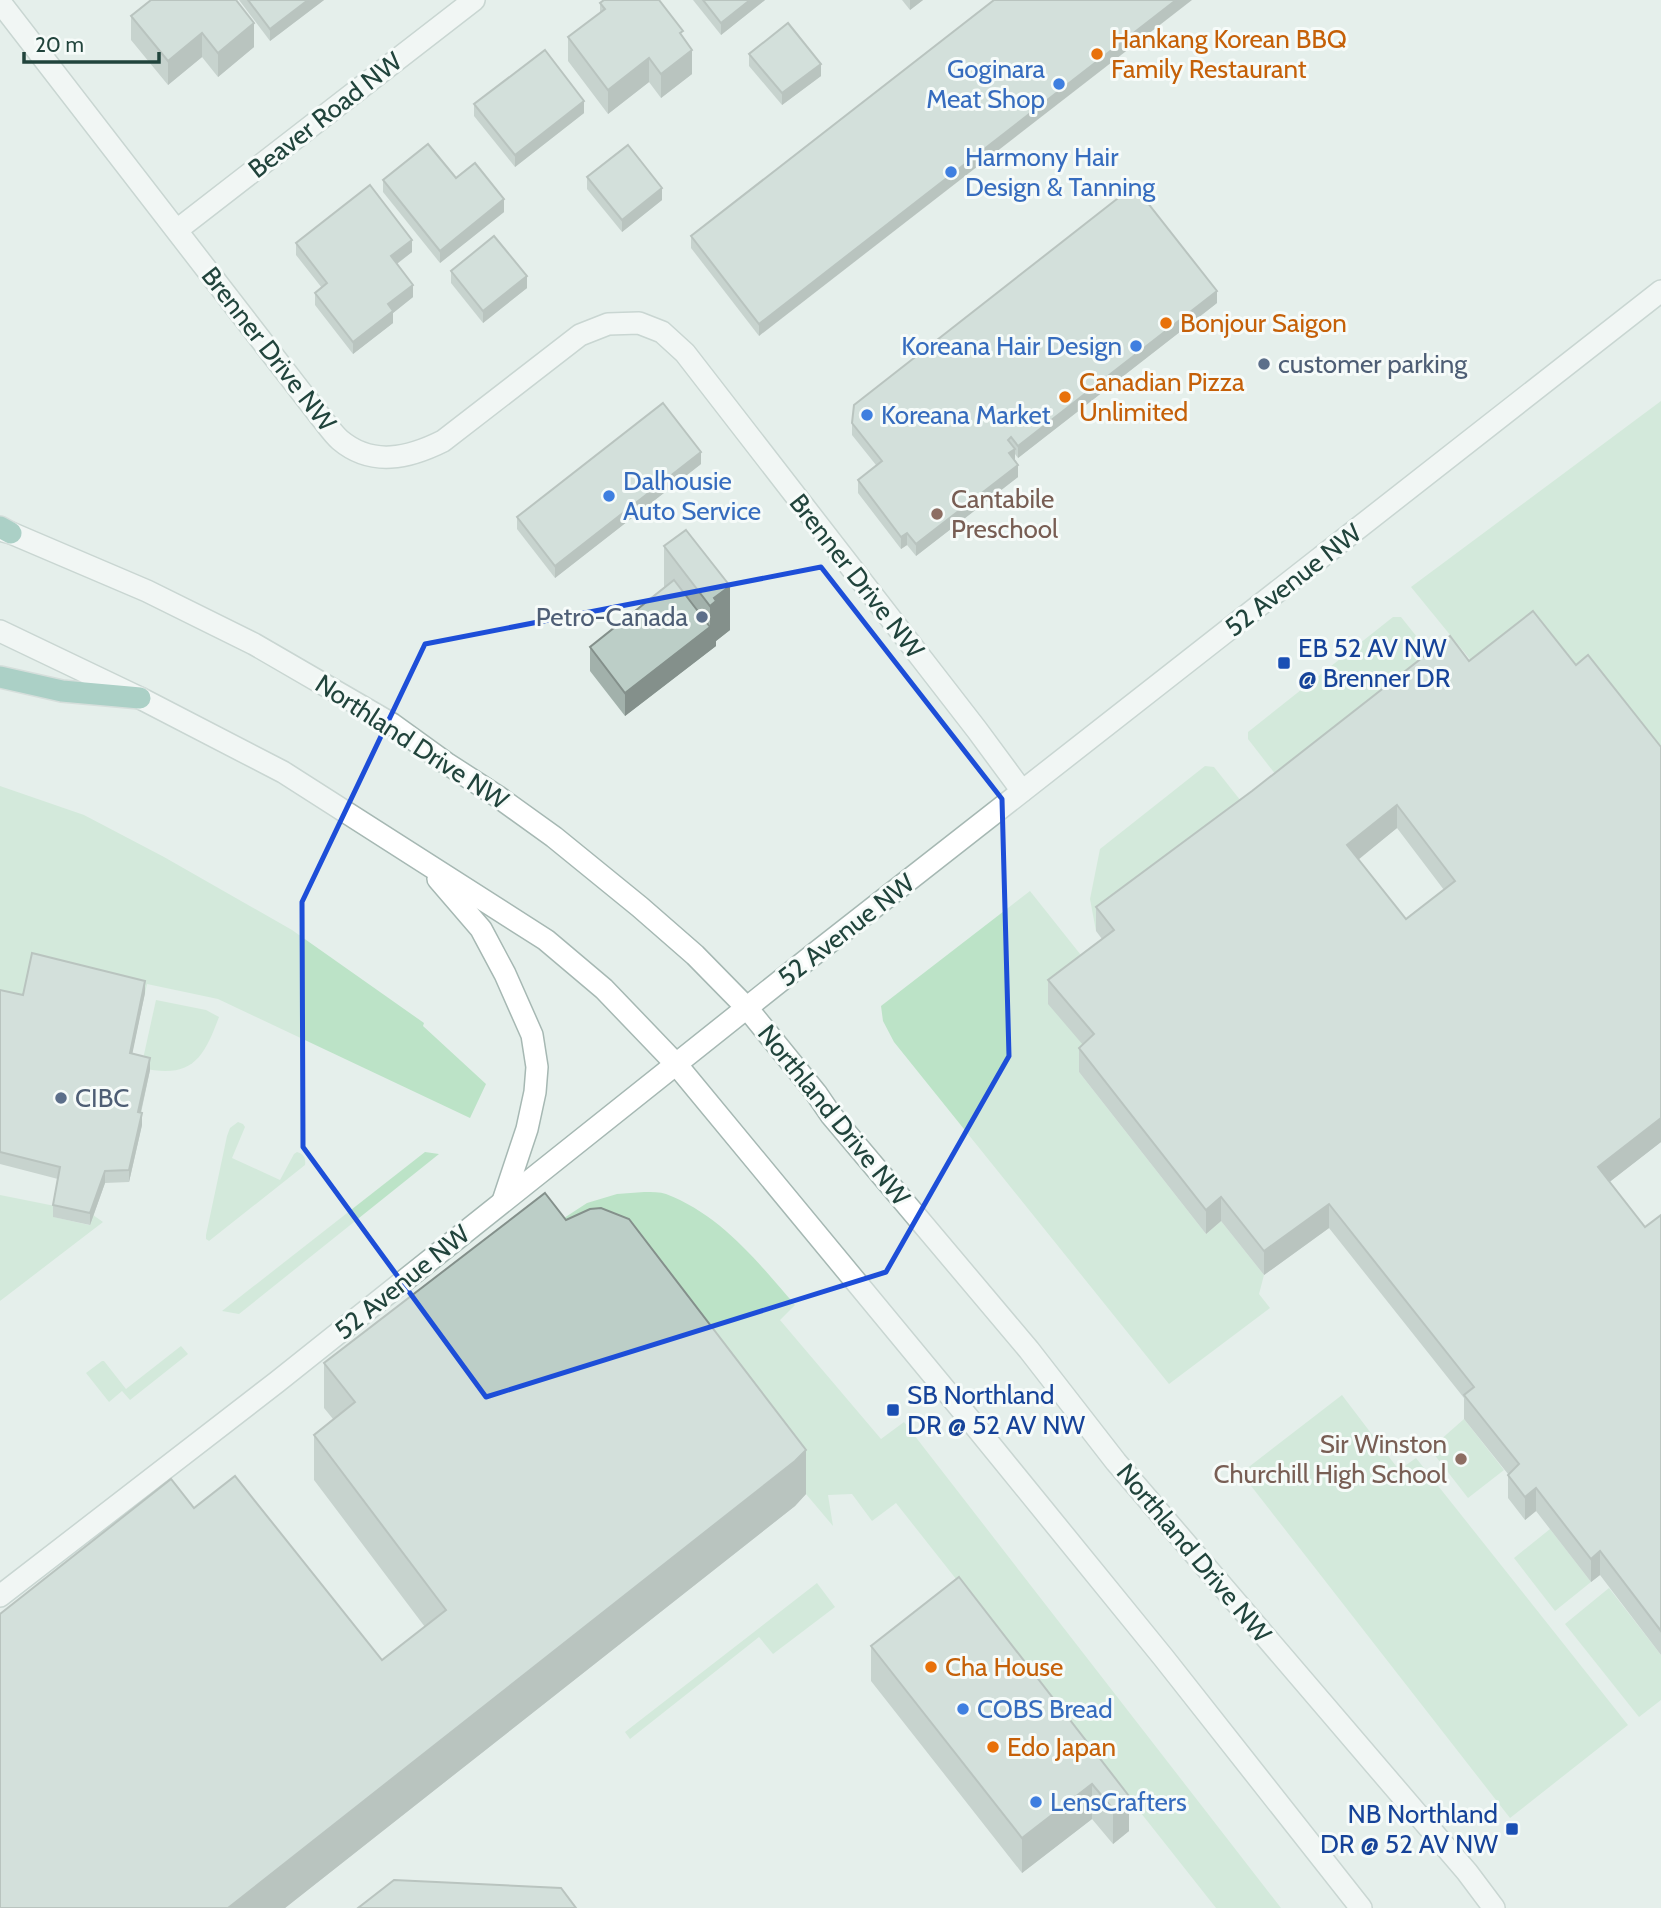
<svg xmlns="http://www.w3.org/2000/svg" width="1661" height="1908" viewBox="0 0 1661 1908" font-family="Cabin,sans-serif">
<rect width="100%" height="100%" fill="#e5efeb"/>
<!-- green -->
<g fill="#bce3c7">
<path d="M1661,401V771L1482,674L1411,587Z"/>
<path d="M1393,617H1401L1441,667L1286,788L1248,739V732Z"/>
<path d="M1205,766L1214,767L1252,815L1096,931L1090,899L1100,849Z"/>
<path d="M0,786L84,815L164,857L292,930L424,1023L423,1026L486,1084L470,1118L218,999L147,984L145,993L23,1007L0,1002Z"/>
<path d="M1030,891L1092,969L1094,1058L1079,1072L1206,1234L1221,1221L1264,1275L1259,1294L1270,1308L1169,1384L894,1042L883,1021L881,1006Z"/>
<path d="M156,1000L206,1010L219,1017C203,1060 191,1079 141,1068Z"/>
<path d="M238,1122L243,1124L245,1127L232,1158L280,1180L294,1154L297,1152C304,1154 306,1158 305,1165L209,1241L206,1239V1235L227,1136L230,1128Z"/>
<path d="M425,1152L439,1154L239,1314L222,1311Z"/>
<path d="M644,1192C652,1192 660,1192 666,1194C721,1215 758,1262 795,1305L780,1320L881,1439L904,1422L1281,1908H1216L896,1503L872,1521L852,1494L828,1495L833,1526L806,1494L629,1264L561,1220L587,1203L617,1194Z"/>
<path d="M0,1195L55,1206L54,1217L89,1225L93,1215L103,1222L0,1301Z"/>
<path d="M181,1346L188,1354L130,1400L122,1391L109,1402L86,1373L102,1361H104L126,1389Z"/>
<path d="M1342,1395L1399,1470L1416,1458L1628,1725L1510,1818L1241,1473Z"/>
<path d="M1464,1419L1504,1470L1468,1498L1430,1449Z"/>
<path d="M1550,1529L1591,1582L1555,1611L1514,1558Z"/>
<path d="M817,1583L835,1607L773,1654L759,1637L630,1739L625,1732Z"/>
<path d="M1609,1588L1661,1655V1700L1639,1717L1565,1624Z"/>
</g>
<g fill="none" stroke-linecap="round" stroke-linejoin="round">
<!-- minor casing -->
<g stroke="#a6b8b3" stroke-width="24">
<g id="minor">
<path d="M0,2L319,415C326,423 332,433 340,440C372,467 409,458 443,441L580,335L608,324L639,323L662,332L685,353L977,730L1022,791"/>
<path d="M177,230L474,0"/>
<path d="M0,530L11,533L147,591L254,644L392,724L446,763L497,796L554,837L640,907L695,955L747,1008L816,1093L831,1115L1029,1350L1116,1462L1467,1872L1494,1908"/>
<path d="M0,631L140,698L283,772L546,940L604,989L676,1064L971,1421L1163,1657L1361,1908"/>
<path d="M438,879L481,929L505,974L532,1035L537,1067L535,1092L527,1129L503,1201"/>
<path d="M0,1596L277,1382L813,955L1661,291"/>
</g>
</g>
<!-- major casing -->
<g stroke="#c1cbc8" stroke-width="24">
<g id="major">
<path d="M0,527L11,533"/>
<path d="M0,677L62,691L140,698"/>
</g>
</g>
<!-- minor -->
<use href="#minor" stroke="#fff" stroke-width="21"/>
<!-- major -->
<use href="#major" stroke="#64aa9a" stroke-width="21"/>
</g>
<!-- wall -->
<g fill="#a2b1ab" fill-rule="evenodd">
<path d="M239,0H324L270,41Z"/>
<path d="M693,0H765L721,35Z"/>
<path d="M902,0H923L910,10Z"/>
<path d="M994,0L759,336L691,248V236Z"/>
<path d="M600,3L683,37L692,74L661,98L649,82L608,114L568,61V37L600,13Z"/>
<path d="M131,16L254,47L218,77L202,57L168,85L131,40Z"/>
<path d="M749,54L821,76L782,105L749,66Z"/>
<path d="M474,104L584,113L515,167L474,116Z"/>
<path d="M587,177L662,200L622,232L587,189Z"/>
<path d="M456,178L504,212L440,263L383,192V180Z"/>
<path d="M296,243L412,252L397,264L413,297L393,313V323L353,354L315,305V293L322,288L296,255Z"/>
<path d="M451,271L527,288L483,323L451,283Z"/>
<path d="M1217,303L1018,458L1015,454V460L1018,477L916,556L907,545L901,549L858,493V480L876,465L852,435V423Z"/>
<path d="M701,464L555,578L517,529V517Z"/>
<path d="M664,546L730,630L716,641V646L625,716L590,671V647L664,587Z"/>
<path d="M1469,661L1576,665L1661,1142L1609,1182L1645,1227L1661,1215V1655L1600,1575L1591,1582L1536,1511L1525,1520L1508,1498V1474L1464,1419V1398L1329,1228L1264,1275L1221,1221L1206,1234L1079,1072V1048L1083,1045L1048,1004V980L1102,939L1096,931V907ZM1397,828L1444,890L1406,919L1358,859Z"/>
<path d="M0,990L23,995L145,993L132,1053L150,1070L141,1113L142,1125L129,1182L105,1183L90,1225L53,1217V1205L58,1179L0,1164Z"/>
<path d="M566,1220L806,1494L795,1506L285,1908H0L194,1508L382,1660L425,1627L314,1480V1435L333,1419L324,1408V1363Z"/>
<path d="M959,1577L1129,1831L1113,1844L1092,1819L1022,1873L871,1681V1646Z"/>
</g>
<!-- shaded-wall -->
<g fill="#84908b">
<path d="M308,0H324L270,41V29Z"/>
<path d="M750,0H765L721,35V23Z"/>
<path d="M910,0H923L910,10Z"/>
<path d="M1176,0H1192L759,336V324Z"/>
<path d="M254,23V47L218,77V53Z"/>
<path d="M202,33V57L168,85V61Z"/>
<path d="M692,50V74L661,98V74Z"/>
<path d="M649,58V82L608,114V90Z"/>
<path d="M821,64V76L782,105V93Z"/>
<path d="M584,101V113L515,167V155Z"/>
<path d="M662,188V200L622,232V220Z"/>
<path d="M504,199V212L440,263V251Z"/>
<path d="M412,240V252L391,268V256Z"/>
<path d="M527,276V288L483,323V311Z"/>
<path d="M413,285V297L393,313V323L353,354V342L388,304Z"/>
<path d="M1217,291V303L1018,458V446Z"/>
<path d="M1015,449V461L1009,453Z"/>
<path d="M701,452V464L555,578V566Z"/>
<path d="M1018,465V477L916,556V544Z"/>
<path d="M907,533V545L901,549V537Z"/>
<path d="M730,586V630L716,641V646L625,716V693L710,627V606L714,598Z"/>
<path d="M1397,805V828L1347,869V845Z"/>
<path d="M145,981V993L130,1065V1053Z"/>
<path d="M150,1058V1070L138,1124V1112Z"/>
<path d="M142,1113V1125L129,1182V1170Z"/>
<path d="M1661,1118V1142L1598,1191V1167Z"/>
<path d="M105,1171V1183L90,1225V1213Z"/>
<path d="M1221,1197V1221L1206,1234V1210Z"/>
<path d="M1329,1204V1228L1264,1275V1251Z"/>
<path d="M806,1450V1494L795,1506L285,1908H228Z"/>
<path d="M1536,1488V1511L1525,1520V1497Z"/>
<path d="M1600,1551V1575L1591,1582V1559Z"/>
<path d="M1092,1784V1819L1022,1873V1838Z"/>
<path d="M1129,1796V1831L1113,1844V1809Z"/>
</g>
<!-- building -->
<g fill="#bccec7" stroke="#84908b" stroke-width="2" fill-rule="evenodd">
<path d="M151,0H236L254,23L218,53L202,33L168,61L131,16Z"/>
<path d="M248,0H308L270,29Z"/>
<path d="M604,0H659L683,31L680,33L692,50L661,74L649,58L608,90L568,37L605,9L600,3Z"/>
<path d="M703,0H750L721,23Z"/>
<path d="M994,0H1176L759,324L691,236Z"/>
<path d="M788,23L821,64L782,93L749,54Z"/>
<path d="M545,50L584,101L515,155L474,104Z"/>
<path d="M428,144L456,178L475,163L504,199L440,251L383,180Z"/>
<path d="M628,145L662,188L622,220L587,177Z"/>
<path d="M370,185L412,240L391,256L413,285L388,304L393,311L353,342L315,293L327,283L296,243Z"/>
<path d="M1122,195L1143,197L1217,291L1018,446L1011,437L1008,440L1015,449L1009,453L1018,465L916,544L907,533L901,537L858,480L882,461L852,423L854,405Z"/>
<path d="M494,236L527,276L483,311L451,271Z"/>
<path d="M663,403L701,452L555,566L517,517Z"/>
<path d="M686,530L730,586L714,598L716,601L710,606L664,546Z"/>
<path d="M674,580L710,627L625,693L590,647Z"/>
<path d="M1533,611L1576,665L1588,655L1661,747V1118L1598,1167L1645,1227L1661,1215V1631L1600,1551L1591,1559L1536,1488L1525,1497L1508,1475L1519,1464L1464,1395L1474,1387L1329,1204L1264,1251L1221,1197L1206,1210L1079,1048L1094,1034L1048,980L1114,930L1096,907L1252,791L1450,636L1469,661ZM1397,805L1455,881L1406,919L1347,845Z"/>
<path d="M32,953L145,981L130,1053L150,1058L138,1112L142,1113L129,1170L105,1171L90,1213L53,1205L60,1167L0,1152V990L23,995Z"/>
<path d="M545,1193L566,1220L590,1209L601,1208L629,1219L806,1450L795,1461L228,1908H0V1614L171,1479L194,1508L235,1476L382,1660L446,1610L314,1435L355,1402L324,1363Z"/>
<path d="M959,1577L1129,1796L1113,1809L1092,1784L1022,1838L871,1646Z"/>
<path d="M394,1880L561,1888L576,1908H358Z"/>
</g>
<!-- marked area -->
<path d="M0 0H1661V1908H0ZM821,567L1002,799L1009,1056L886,1272L486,1397L303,1147L302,902L425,644Z" fill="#e5efeb" fill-opacity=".55" fill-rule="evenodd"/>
<path fill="none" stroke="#1d4ed8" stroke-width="5" stroke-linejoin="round" d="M821,567L1002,799L1009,1056L886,1272L486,1397L303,1147L302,902L425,644Z"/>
<!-- markers -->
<g fill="#e8710a" stroke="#f6fbf9" stroke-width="2.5">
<circle cx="1097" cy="54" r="7"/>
<circle cx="1166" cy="323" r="7"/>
<circle cx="1065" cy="397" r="7"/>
<circle cx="931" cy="1667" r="7"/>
<circle cx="993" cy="1747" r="7"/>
</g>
<g fill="#3f7fe0" stroke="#f6fbf9" stroke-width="2.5">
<circle cx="1059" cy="84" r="7"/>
<circle cx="951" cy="172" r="7"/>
<circle cx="1136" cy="346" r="7"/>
<circle cx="867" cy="415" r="7"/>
<circle cx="609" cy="496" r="7"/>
<circle cx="963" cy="1709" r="7"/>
<circle cx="1036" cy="1802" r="7"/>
</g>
<g fill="#5c6f8a" stroke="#f6fbf9" stroke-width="2.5">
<circle cx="1264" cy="364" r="7"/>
<circle cx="702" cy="617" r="7"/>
<circle cx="61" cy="1098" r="7"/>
</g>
<g fill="#8d6e63" stroke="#f6fbf9" stroke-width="2.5">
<circle cx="937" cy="514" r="7"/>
<circle cx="1461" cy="1459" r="7"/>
</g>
<g fill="#1a4fb4" stroke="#f6fbf9" stroke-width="2.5">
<rect x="1277" y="656" width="14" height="14" rx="3.5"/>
<rect x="886" y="1403" width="14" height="14" rx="3.5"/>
<rect x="1505" y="1822" width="14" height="14" rx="3.5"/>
</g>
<g text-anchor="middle" stroke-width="6" stroke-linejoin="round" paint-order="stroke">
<!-- food labels -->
<g font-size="26" fill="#c56008" stroke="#f6fbf9" text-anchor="start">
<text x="1111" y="48">Hankang Korean BBQ<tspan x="1111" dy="30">Family Restaurant</tspan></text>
<text x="1180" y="332">Bonjour Saigon</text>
<text x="1079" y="391">Canadian Pizza<tspan x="1079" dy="30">Unlimited</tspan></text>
<text x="945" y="1676">Cha House</text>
<text x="1007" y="1756">Edo Japan</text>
</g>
<!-- shop labels -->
<g font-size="26" fill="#366cbe" stroke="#f6fbf9" text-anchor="start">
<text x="1045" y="78" text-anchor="end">Goginara<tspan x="1045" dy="30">Meat Shop</tspan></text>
<text x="965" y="166">Harmony Hair<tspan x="965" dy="30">Design &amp; Tanning</tspan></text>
<text x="1122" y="355" text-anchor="end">Koreana Hair Design</text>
<text x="881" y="424">Koreana Market</text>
<text x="623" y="490">Dalhousie<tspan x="623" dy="30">Auto Service</tspan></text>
<text x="977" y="1718">COBS Bread</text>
<text x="1050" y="1811">LensCrafters</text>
</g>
<!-- street labels -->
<g font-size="26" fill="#21443c" stroke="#f6fbf9">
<text transform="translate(325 115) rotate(-38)" y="9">Beaver Road NW</text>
<text transform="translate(269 349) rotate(52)" y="9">Brenner Drive NW</text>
<text transform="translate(857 576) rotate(52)" y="9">Brenner Drive NW</text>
<text transform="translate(1293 580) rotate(-38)" y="9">52 Avenue NW</text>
<text transform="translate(412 742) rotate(33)" y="9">Northland Drive NW</text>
<text transform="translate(846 930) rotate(-38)" y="9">52 Avenue NW</text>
<text transform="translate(834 1115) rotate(51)" y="9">Northland Drive NW</text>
<text transform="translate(402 1282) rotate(-39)" y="9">52 Avenue NW</text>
<text transform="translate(1194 1553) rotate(50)" y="9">Northland Drive NW</text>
</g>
<!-- service labels -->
<g font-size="26" fill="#4e5e75" stroke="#f6fbf9" text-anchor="start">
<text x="1278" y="373">customer parking</text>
<text x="688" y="626" text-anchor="end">Petro-Canada</text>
<text x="75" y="1107">CIBC</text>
</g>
<!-- education labels -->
<g font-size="26" fill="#785e54" stroke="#f6fbf9" text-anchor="start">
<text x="951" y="508">Cantabile<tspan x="951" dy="30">Preschool</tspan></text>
<text x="1447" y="1453" text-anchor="end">Sir Winston<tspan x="1447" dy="30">Churchill High School</tspan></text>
</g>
<!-- transit labels -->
<g font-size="26" fill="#164399" stroke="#f6fbf9" text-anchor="start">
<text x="1298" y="657">EB 52 AV NW<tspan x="1298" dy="30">@ Brenner DR</tspan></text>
<text x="907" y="1404">SB Northland<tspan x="907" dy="30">DR @ 52 AV NW</tspan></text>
<text x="1498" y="1823" text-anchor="end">NB Northland<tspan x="1498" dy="30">DR @ 52 AV NW</tspan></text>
</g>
</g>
<!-- scale -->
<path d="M24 52v10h135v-10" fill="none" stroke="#21443c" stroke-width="3.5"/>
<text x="35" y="52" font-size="21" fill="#21443c" stroke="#f6fbf9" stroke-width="5" paint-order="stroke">20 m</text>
</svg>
